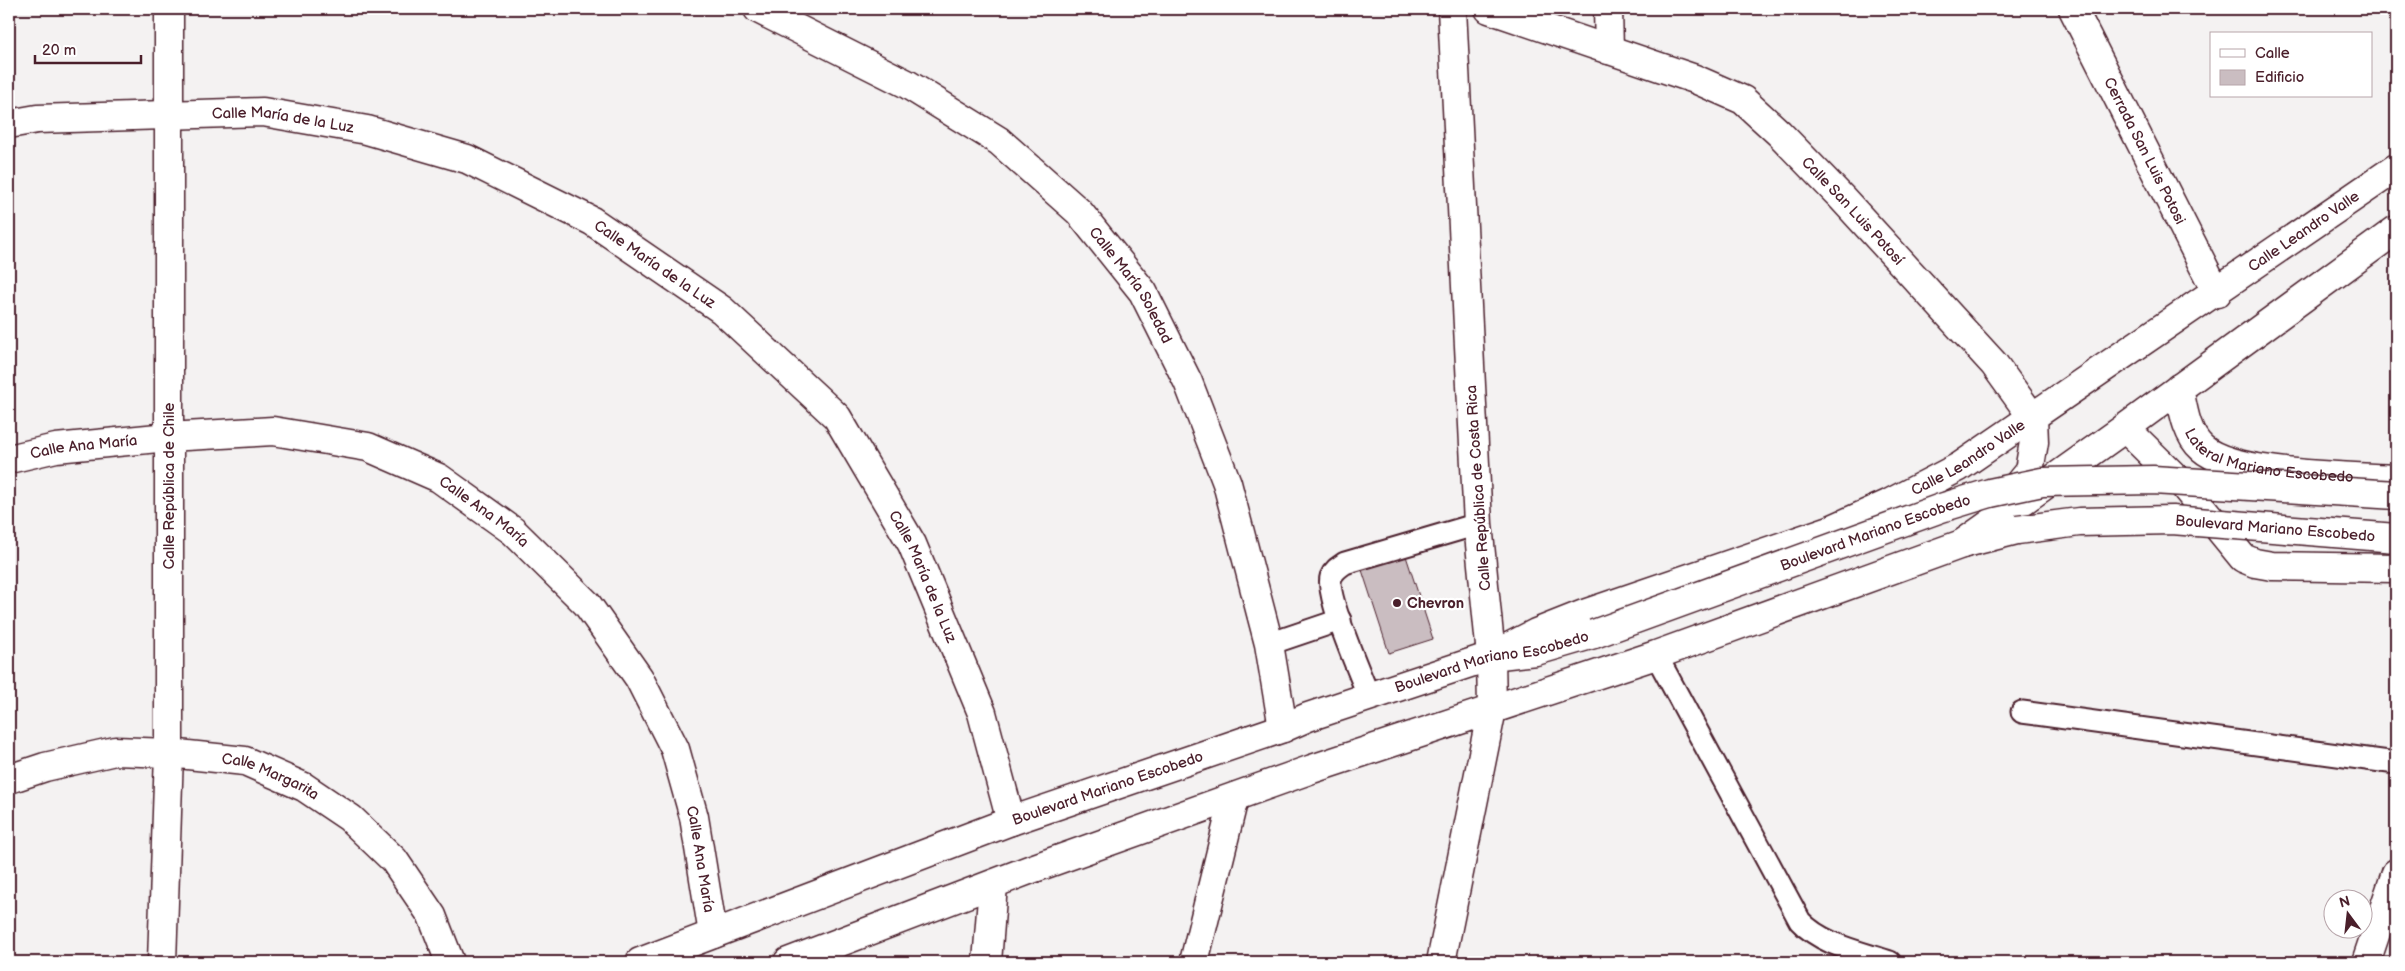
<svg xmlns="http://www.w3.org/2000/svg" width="2405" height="971" viewBox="0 0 2405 971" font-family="'Balsamiq Sans',sans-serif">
<rect width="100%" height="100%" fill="#f4f2f2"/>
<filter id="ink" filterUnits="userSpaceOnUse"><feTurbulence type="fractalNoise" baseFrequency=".02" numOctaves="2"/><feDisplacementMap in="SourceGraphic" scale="10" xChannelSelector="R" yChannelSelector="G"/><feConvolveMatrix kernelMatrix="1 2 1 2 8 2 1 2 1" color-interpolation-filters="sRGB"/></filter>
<g filter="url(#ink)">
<!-- building -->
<path fill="#cabdc1" stroke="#4a1f2b" d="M1405,553L1433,639L1389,653L1361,567Z"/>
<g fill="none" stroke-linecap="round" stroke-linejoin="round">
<!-- service casing -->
<g stroke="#4a1f2b" stroke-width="25">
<g id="service">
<path d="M1269,644L1340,620"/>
<path d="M1656,655L1800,921C1822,945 1860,952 1890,962"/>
<path d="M1369,697C1361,676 1325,595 1331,577C1334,570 1339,567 1345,563L1478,524"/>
<path d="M2022,712L2396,763"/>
</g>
</g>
<!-- minor casing -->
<g stroke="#4a1f2b" stroke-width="31">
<g id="minor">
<path id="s1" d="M758,9L907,84L999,141L1079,212L1143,292L1188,382L1227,483L1269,644L1283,728"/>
<path id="s2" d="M1489,9L1695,79L1743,100L1779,133L1842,198L1994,364L2033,418L2034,442L2029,471L2006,499"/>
<path d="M1608,9L1609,50"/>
<path id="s3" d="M2073,9L2217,293"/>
<path id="s4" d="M9,124L37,119L263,112L367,130L467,159L592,221L722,310L837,417L912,544L982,713L1011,821"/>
<path id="s5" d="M2179,388C2183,408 2186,434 2202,448C2233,476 2351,476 2396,479"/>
<path d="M2125,428L2185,487L2243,558L2255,563L2272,566L2396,568"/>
<path id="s6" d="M9,459L56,448L168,437L273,431L368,447L439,478L513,531L587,604L639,678L675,749L694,817L713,934"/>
<path id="s7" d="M9,779L45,767L115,751L169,753L245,761L304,787L350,818L394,860L432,916L450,962"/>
<path d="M162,962L169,753V9"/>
<path d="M987,962L993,885"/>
<path d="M1194,962L1234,798"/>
</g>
</g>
<!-- tertiary casing -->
<g stroke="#4a1f2b" stroke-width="31">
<g id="tertiary">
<path d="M1962,544L2125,428L2396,230"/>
<path id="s8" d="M1493,655L1536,633L1584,614L1830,530L1888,504L1959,467L2396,168"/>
<path d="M1441,962L1492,709L1491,656L1478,524L1452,9"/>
<path d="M2366,962L2396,873"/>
</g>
</g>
<!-- primary casing -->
<g stroke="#4a1f2b" stroke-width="31">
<g id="primary">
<path id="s9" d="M640,962L1011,821L1283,728L1308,717L1491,656L1536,651L1594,634"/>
<path d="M788,962L1029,870L1312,769L1656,655L1962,544L2017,530"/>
</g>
</g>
<!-- service -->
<use href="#service" stroke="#fff" stroke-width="21"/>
<!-- minor -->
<use href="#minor" stroke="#fff" stroke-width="28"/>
<!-- tertiary -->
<use href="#tertiary" stroke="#fff" stroke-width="28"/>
<!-- primary -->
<use href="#primary" stroke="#fff" stroke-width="28"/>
<!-- primary-bridge casing -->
<g stroke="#4a1f2b" stroke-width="31" stroke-linecap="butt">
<g id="primary-bridge">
<path id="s10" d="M2017,530L2079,522L2172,520L2396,538"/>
<path id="s11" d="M1594,634L1941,508L1990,493L2042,482L2153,480L2396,495"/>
</g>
</g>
<!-- primary-bridge -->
<use href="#primary-bridge" stroke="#fff" stroke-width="28"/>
</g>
</g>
<!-- markers -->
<circle fill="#4a1f2b" stroke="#fff" stroke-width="2" cx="1397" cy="603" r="5"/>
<g text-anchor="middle" stroke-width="4.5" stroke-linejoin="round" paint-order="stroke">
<!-- street labels -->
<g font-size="15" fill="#4a1f2b" stroke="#fff">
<text dy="5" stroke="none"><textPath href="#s4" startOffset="275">Calle María de la Luz</textPath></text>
<text dy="5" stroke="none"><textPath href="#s3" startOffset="159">Cerrada San Luis Potosi</textPath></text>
<text dy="5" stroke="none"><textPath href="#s2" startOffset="426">Calle San Luis Potosí</textPath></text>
<text dy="5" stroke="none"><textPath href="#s8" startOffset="921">Calle Leandro Valle</textPath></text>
<text dy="5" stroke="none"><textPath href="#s4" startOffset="680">Calle María de la Luz</textPath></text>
<text dy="5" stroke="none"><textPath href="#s1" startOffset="472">Calle María Soledad</textPath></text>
<text dy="5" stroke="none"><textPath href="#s6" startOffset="76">Calle Ana María</textPath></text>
<text dy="5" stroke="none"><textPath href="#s5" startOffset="132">Lateral Mariano Escobedo</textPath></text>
<text dy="5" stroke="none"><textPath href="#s8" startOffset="516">Calle Leandro Valle</textPath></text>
<text transform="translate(169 486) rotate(-90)" y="5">Calle República de Chile</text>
<text transform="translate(1478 488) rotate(-94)" y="5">Calle República de Costa Rica</text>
<text dy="5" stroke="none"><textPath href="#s6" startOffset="496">Calle Ana María</textPath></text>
<text dy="5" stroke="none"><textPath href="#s10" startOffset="259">Boulevard Mariano Escobedo</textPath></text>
<text dy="5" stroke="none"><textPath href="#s11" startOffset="299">Boulevard Mariano Escobedo</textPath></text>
<text dy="5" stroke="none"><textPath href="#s4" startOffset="1100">Calle María de la Luz</textPath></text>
<text dy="5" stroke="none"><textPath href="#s9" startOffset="904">Boulevard Mariano Escobedo</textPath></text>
<text dy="5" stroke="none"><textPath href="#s7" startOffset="269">Calle Margarita</textPath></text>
<text dy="5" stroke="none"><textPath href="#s9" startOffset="499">Boulevard Mariano Escobedo</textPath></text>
<text dy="5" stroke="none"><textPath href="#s6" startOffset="918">Calle Ana María</textPath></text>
</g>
<!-- poi labels -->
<g font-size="15" font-weight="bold" fill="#4a1f2b" stroke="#fff" text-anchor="start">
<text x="1407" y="608">Chevron</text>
</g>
</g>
<!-- margin -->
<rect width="2405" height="971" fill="none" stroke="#fff" stroke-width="30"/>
<rect x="15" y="15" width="2375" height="941" fill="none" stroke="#4a1f2b" stroke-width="2" filter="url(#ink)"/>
<!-- legend -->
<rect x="2210" y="32" width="162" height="65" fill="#ffffff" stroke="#b7a5aa"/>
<rect x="2220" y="49" width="25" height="8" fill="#ffffff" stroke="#b7a5aa"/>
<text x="2255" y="58" font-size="15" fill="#4a1f2b">Calle</text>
<rect x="2220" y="70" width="25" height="15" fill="#cabdc1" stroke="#b7a5aa"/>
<text x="2255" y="82" font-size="15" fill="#4a1f2b">Edificio</text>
<!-- north arrow -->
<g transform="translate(2348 914) rotate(345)"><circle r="24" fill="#ffffff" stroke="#b7a5aa"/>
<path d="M0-4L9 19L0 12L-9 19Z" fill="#4a1f2b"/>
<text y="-8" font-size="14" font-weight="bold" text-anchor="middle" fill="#4a1f2b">N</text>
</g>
<!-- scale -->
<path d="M35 55v8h106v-8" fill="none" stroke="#4a1f2b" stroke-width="2.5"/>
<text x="42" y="55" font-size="15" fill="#4a1f2b" stroke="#ffffff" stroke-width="4" paint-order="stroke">20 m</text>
</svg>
